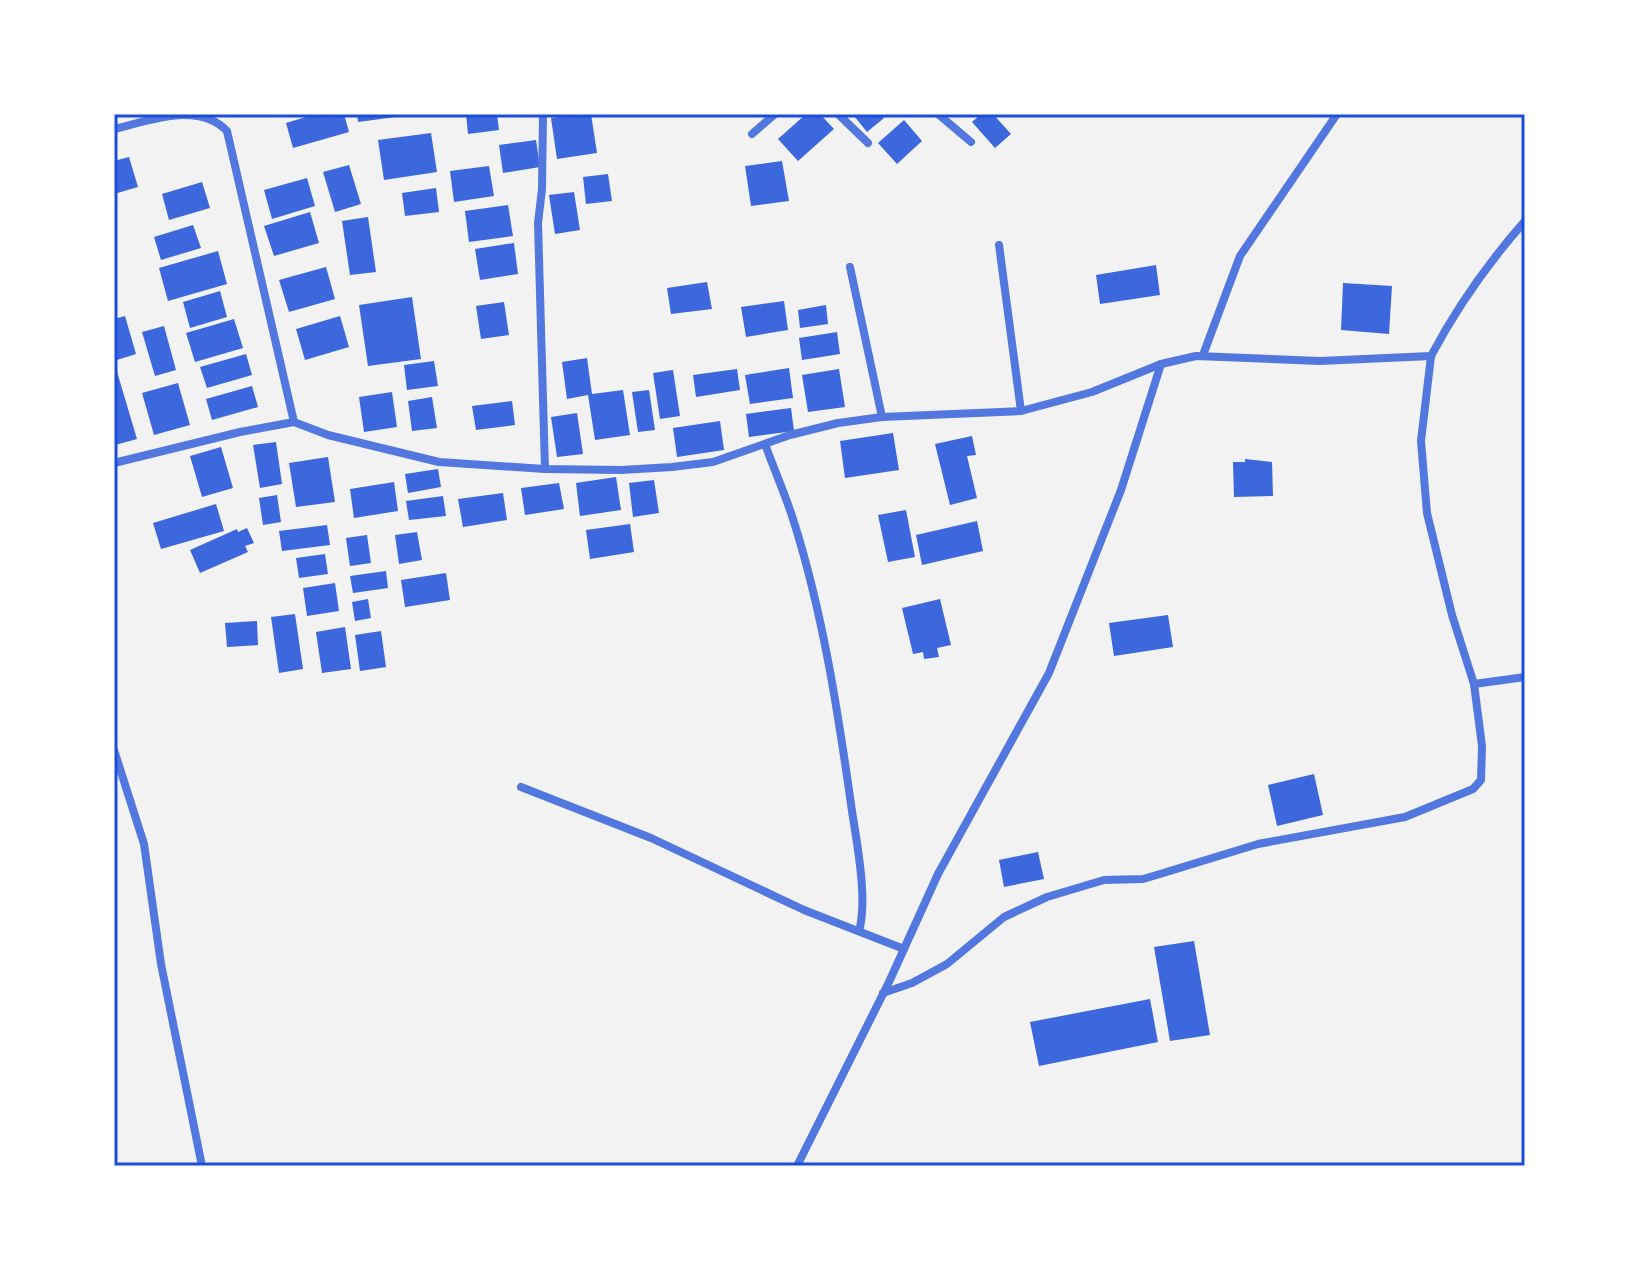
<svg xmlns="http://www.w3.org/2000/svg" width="1639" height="1280" viewBox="0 0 1639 1280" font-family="'PT Sans',sans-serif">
<rect width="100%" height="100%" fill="#f2f2f2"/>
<!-- building -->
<g fill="#3d67dc">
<path d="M316,114H344L349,132L293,148L286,123Z"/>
<path d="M357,114H403V116L358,122Z"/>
<path d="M466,114H497L499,130L468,134Z"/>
<path d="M581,114H591L597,153L557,159L551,118Z"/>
<path d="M806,114H820L834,129L798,161L778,139Z"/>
<path d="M857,114H880L884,118L867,132L854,116Z"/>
<path d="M981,114H993L1011,134L995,148L972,122Z"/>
<path d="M904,120L922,141L897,164L878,143Z"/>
<path d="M431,133L437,172L384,180L378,140Z"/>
<path d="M536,140L540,167L503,173L499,145Z"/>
<path d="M129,157L138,187L114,194V161Z"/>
<path d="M782,161L789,201L751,206L745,166Z"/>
<path d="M349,165L361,204L335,212L323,172Z"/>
<path d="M489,166L494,196L454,202L450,171Z"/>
<path d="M608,174L612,201L586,204L583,177Z"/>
<path d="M307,178L315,206L272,219L264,190Z"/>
<path d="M202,182L210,208L169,220L162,194Z"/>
<path d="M436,188L439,212L405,216L402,193Z"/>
<path d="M574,192L580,230L555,234L549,195Z"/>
<path d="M508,205L513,236L469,242L465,211Z"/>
<path d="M310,212L319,243L274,256L264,226Z"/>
<path d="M368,217L376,272L350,275L342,221Z"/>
<path d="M193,225L201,248L161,260L154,237Z"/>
<path d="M514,243L518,274L480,280L475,249Z"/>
<path d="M218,251L227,284L168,301L159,268Z"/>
<path d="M1156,265L1160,295L1100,304L1096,275Z"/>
<path d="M326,267L335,299L289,312L279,280Z"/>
<path d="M707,282L712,309L671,314L667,288Z"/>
<path d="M1343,283L1392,286L1389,334L1341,330Z"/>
<path d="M220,291L227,317L190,328L183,302Z"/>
<path d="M412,297L421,359L368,366L359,305Z"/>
<path d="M784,301L788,330L746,337L741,307Z"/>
<path d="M504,302L509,335L481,339L476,306Z"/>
<path d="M826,305L828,324L800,328L798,310Z"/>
<path d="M125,316L136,354L117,360L114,350V319Z"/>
<path d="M340,316L349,347L305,360L296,329Z"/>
<path d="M234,319L243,348L195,362L186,333Z"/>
<path d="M164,326L176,370L155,376L142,332Z"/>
<path d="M837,332L840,354L802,360L799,338Z"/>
<path d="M246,354L252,375L207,388L200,367Z"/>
<path d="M587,358L592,394L623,390L630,435L595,440L588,395L567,399L562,362Z"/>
<path d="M434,361L438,386L407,390L404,365Z"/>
<path d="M115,365L137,439L115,445L114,440Z"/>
<path d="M789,368L793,398L750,404L745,375Z"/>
<path d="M737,369L740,390L696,397L693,375Z"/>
<path d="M839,369L845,407L808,412L802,375Z"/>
<path d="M673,370L680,416L660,419L653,373Z"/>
<path d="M178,383L190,425L154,435L142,393Z"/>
<path d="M252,386L258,407L212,420L206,399Z"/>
<path d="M649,390L655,430L638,432L632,392Z"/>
<path d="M392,392L397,427L364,432L359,397Z"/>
<path d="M432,397L437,428L412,431L408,401Z"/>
<path d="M512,401L515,425L476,430L472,406Z"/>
<path d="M791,408L794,431L749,437L746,414Z"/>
<path d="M577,413L583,454L557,457L551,417Z"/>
<path d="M720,421L724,450L677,457L673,428Z"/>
<path d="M893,433L899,470L845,478L840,441Z"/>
<path d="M972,436L976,455L967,456L977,498L950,505L935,444Z"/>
<path d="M276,442L282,484L260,488L253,445Z"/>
<path d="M221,447L233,488L202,497L190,456Z"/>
<path d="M328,457L335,502L296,507L289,463Z"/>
<path d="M1245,459L1272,462L1273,496L1234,497L1233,462H1245Z"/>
<path d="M438,469L441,487L408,493L405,474Z"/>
<path d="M616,477L621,510L580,516L576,483Z"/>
<path d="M654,480L659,513L633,517L629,483Z"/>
<path d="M394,482L398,511L354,518L350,489Z"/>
<path d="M559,483L564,509L525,515L521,488Z"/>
<path d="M503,493L507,520L463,527L458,499Z"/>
<path d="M277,495L281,522L263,525L259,498Z"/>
<path d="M443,496L446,516L409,520L406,501Z"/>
<path d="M216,504L224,531L161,549L153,523Z"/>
<path d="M906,510L915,557L888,562L878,515Z"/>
<path d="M977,521L983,551L922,565L916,535Z"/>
<path d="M630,524L634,552L590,559L586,530Z"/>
<path d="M327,525L330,545L282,551L279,531Z"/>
<path d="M247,528L254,543L245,546L248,552L200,573L190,550L237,529L238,532Z"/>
<path d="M417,532L422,560L399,564L395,535Z"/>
<path d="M367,535L371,563L350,566L346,538Z"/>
<path d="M325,554L328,574L299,578L296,558Z"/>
<path d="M386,571L388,588L353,593L350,576Z"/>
<path d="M446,573L450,600L405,607L401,580Z"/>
<path d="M335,583L339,611L307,616L303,588Z"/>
<path d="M368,599L371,618L355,621L352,602Z"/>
<path d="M940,599L951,645L937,648L939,657L924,659L923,652L913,654L902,608Z"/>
<path d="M295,614L303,669L279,673L271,617Z"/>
<path d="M1168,615L1173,647L1114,656L1109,623Z"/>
<path d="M257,621L258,645L227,647L225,623Z"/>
<path d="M345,627L351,669L322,673L316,632Z"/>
<path d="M381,631L386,667L360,671L355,635Z"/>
<path d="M1314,774L1323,815L1277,826L1268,785Z"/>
<path d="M1038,852L1044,879L1004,887L999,860Z"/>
<path d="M1194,941L1210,1035L1170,1041L1154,947Z"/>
<path d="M1150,999L1158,1042L1039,1066L1030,1022Z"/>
</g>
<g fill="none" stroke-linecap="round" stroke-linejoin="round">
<!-- minor -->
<g stroke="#5277de" stroke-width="8">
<path d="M543,114L542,189L538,223L545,469"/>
<path d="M838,114L868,143"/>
<path d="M938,114L971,142"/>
<path d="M114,129C149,121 198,101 227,131L294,422"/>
<path d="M752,134L775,114"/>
<path d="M999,245L1021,411"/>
<path d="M850,267L882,417"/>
<path d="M1203,355L1240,256L1337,114"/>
<path d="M1431,356C1457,307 1488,263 1525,221"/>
<path d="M765,444C774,469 785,494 793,519C823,613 838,712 852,811C857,844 868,900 859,931"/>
<path d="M114,463L240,432L294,422L328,435L439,462L545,469L621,470L672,467L713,462L790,435L838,423L882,417L1021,411L1092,392L1161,364L1196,356L1320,361L1431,356L1421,441L1427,513L1452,615L1474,684L1482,746L1481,780L1473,789L1405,817L1258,844L1160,874L1143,879L1104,880L1047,897L1004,917L947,964L912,983L883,993"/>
<path d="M1474,684L1525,677"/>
<path d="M114,750L144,844L161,964L202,1166"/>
<path d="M521,787L651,838L804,910L904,949"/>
<path d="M797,1166L889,982L938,874L1049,673L1121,490L1161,364"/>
</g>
</g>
<!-- border -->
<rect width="1639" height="1280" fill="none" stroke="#ffffff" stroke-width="232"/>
<rect x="116" y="116" width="1407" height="1048" fill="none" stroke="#1d4ed8" stroke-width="3"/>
</svg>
